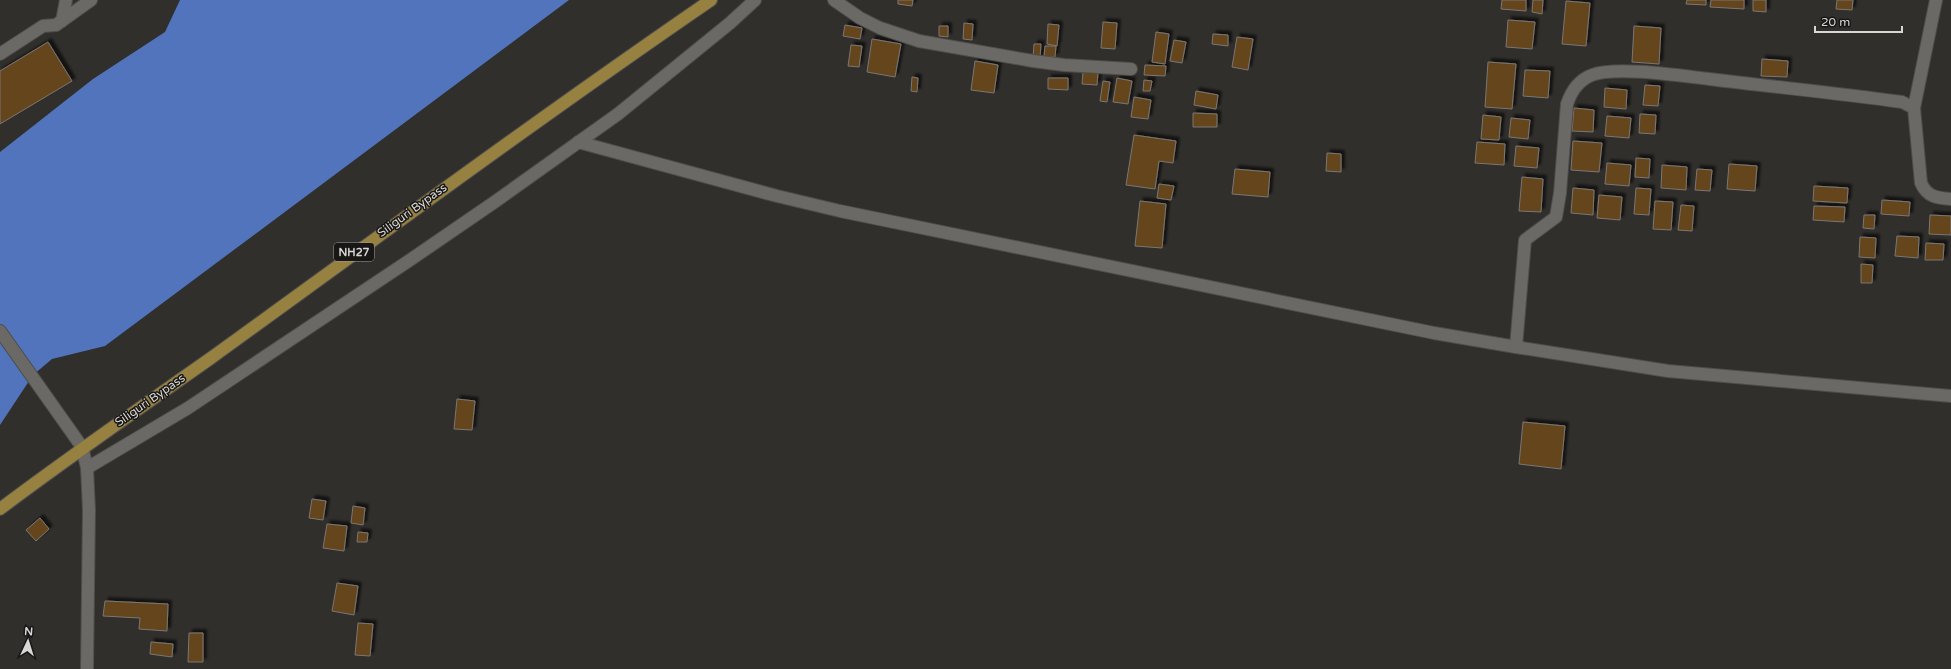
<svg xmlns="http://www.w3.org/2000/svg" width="1951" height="669" viewBox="0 0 1951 669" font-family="'Varela Round',sans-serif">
<defs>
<filter id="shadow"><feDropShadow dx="3.5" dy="-3.5" stdDeviation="1" flood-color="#0009"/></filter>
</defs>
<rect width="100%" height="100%" fill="#302f2c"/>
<!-- water -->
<path fill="#5174bc" d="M180,0H569L105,346L52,359L33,375L0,425V152L93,79L165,32Z"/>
<!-- building -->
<g fill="#65441c" stroke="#7a7775" filter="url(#shadow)">
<path d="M898,0H913L912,6L898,4Z"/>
<path d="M1502,0H1526V11L1501,9Z"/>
<path d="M1533,0H1543L1542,14L1532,12Z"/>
<path d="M1687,0H1706V5L1686,4Z"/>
<path d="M1711,0H1744V9L1710,7Z"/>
<path d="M1753,0H1766V12L1753,11Z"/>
<path d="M1837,0H1853L1852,10L1836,9Z"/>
<path d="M1566,1L1590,3L1586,46L1562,44Z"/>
<path d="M1508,20L1535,22L1532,49L1506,47Z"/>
<path d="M1103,22L1117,23L1115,49L1101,48Z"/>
<path d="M964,23L973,24L972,40L963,39Z"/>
<path d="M1048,24L1059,25L1057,46L1047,44Z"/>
<path d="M845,25L862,28L860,39L843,36Z"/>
<path d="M939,26H948V37L939,36Z"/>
<path d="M1634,26L1661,28L1659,64L1632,62Z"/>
<path d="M1156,32L1169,34L1165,64L1152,62Z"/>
<path d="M1213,34L1228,35V46L1212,44Z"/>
<path d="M1237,37L1253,39L1248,70L1232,67Z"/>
<path d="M872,39L901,44L895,77L867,72Z"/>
<path d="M1174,40L1186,42L1182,63L1170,61Z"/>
<path d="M48,42L72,81L0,124V71Z"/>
<path d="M1034,44H1041L1040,58H1033Z"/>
<path d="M851,45L862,46L859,67L848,66Z"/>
<path d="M1045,46H1056L1055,57H1044Z"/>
<path d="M1762,59L1788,61L1787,77L1761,76Z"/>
<path d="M975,61L998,65L994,93L971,90Z"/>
<path d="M1488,62L1516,64L1512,109L1485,107Z"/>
<path d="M1145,65L1166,66L1165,76L1144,75Z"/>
<path d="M1525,70L1550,71L1548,98L1523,96Z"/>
<path d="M1083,72L1098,73L1097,85L1082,84Z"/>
<path d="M912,77L918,78L917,92L911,91Z"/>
<path d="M1048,78H1068V90L1048,89Z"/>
<path d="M1117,78L1132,81L1128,104L1113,102Z"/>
<path d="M1144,80L1152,81L1150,91H1143Z"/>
<path d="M1103,81L1110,82L1107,102L1100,101Z"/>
<path d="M1645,85L1660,86L1658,106L1643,105Z"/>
<path d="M1605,88L1627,90L1626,109L1604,107Z"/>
<path d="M1196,91L1218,95L1216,109L1194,105Z"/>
<path d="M1134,97L1151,100L1148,119L1131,117Z"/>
<path d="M1574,108L1594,110L1593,132L1572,131Z"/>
<path d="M1193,113L1217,114V127H1193Z"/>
<path d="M1640,114L1656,115L1655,134L1639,133Z"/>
<path d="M1483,115L1501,117L1499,140L1481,139Z"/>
<path d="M1607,116L1631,118L1629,138L1605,136Z"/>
<path d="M1511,118L1530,120L1528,139L1509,137Z"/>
<path d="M1134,135L1176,141L1173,163L1159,161L1155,189L1126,185Z"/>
<path d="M1573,141L1602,143L1599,172L1571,170Z"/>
<path d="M1477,142L1505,144L1504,165L1475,163Z"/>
<path d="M1516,146L1539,148L1537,168L1514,166Z"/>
<path d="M1327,153L1341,154V172L1326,171Z"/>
<path d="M1636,158L1650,159L1649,178L1635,177Z"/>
<path d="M1607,163L1631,165L1629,186L1605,184Z"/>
<path d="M1729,164L1757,166L1755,191L1727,189Z"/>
<path d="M1662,165L1687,167L1686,190L1661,188Z"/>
<path d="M1235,169L1270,172L1268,197L1232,194Z"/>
<path d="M1697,169L1712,170L1710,191L1695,190Z"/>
<path d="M1522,177L1543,179L1541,212L1519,211Z"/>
<path d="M1159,184L1174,186L1171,200L1157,198Z"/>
<path d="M1814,186L1848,188L1847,203L1813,201Z"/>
<path d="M1573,188L1594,190L1593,215L1571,213Z"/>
<path d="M1636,188L1651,189L1649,215L1634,214Z"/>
<path d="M1599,195L1622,197L1620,220L1597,218Z"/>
<path d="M1882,200L1910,202L1909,216L1881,214Z"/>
<path d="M1140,201L1166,204L1162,248L1135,246Z"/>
<path d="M1655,201L1673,202L1671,230L1653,229Z"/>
<path d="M1681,205L1694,206L1692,231L1678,230Z"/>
<path d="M1814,206L1845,207L1844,222L1813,220Z"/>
<path d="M1864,215H1875L1874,229L1863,228Z"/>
<path d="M1930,215L1951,216V235L1929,234Z"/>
<path d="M1897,236L1919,237L1918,258L1895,256Z"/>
<path d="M1860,237L1876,238L1875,258L1859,257Z"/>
<path d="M1926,243L1944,244L1943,260H1925Z"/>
<path d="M1861,264L1873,265L1872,283H1861Z"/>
<path d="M457,399L475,401L472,430L454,429Z"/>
<path d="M1523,422L1565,426L1561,469L1519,464Z"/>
<path d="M312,499L326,501L323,520L309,518Z"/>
<path d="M353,506L365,508L363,525L351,523Z"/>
<path d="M40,518L49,529L36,541L26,530Z"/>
<path d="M327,524L347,526L344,551L323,548Z"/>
<path d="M358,532L368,533L367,542H357Z"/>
<path d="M337,583L358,586L354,615L332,611Z"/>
<path d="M105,601L168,604L167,631L139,629L140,618L103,616Z"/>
<path d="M358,623L373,624L370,656L355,655Z"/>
<path d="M189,633H203V662H188Z"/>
<path d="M151,642L173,644L172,657L150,654Z"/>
</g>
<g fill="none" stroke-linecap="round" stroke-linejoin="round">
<!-- minor casing -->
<g stroke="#4e4d4b" stroke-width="14">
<g id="minor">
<path d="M834,0L860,18L880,28L919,41L1033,61L1064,65L1131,69"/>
<path d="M62,21L66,0"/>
<path d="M0,54L43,26L56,25L91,0"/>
<path d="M1914,108L1936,0"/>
<path d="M578,142L777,196L840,211L1434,333L1516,347L1668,371L1951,396"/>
<path d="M0,331L82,447L87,468L89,510L87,669"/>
<path d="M1516,347L1525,240L1556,217L1560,193L1567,104C1571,92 1579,80 1592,75C1617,66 1682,76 1709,79C1774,87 1838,93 1902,102L1914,108L1921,183C1927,197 1937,198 1951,199"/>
<path d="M87,468L188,408L410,260L496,201L618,114L730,23L755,0"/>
</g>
</g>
<!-- trunk casing -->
<g stroke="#4e4d4b" stroke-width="14">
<path id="trunk" d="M0,509C69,457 140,408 211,358C377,238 542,116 711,0"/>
</g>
<!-- minor -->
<use href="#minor" stroke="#6b6966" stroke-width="12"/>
<!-- trunk -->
<use href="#trunk" stroke="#968140" stroke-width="12"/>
</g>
<g text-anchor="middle" stroke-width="3" stroke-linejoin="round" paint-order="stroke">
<!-- shield labels -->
<rect fill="#181716" stroke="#9e9d9c" stroke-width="1" x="334" y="243" width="40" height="18" rx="3"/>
<g font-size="11" font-weight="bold" fill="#d8d7d5">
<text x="354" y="256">NH27</text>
</g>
<!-- street labels -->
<g font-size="12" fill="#d8d7d5" stroke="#181716">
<text transform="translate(412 210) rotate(-36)" y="4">Siliguri Bypass</text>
<text transform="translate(150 400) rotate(-35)" y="4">Siliguri Bypass</text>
</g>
</g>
<!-- north arrow -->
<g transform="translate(28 641) rotate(4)" stroke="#181716" stroke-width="3" paint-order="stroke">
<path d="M0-3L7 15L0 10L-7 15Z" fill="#d8d7d5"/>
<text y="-6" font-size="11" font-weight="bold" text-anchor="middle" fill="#d8d7d5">N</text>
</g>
<!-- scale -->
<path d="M1815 26v6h87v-6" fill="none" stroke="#d8d7d5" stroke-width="2"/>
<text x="1821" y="26" font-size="12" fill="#d8d7d5" stroke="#181716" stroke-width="3" paint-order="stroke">20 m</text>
</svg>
